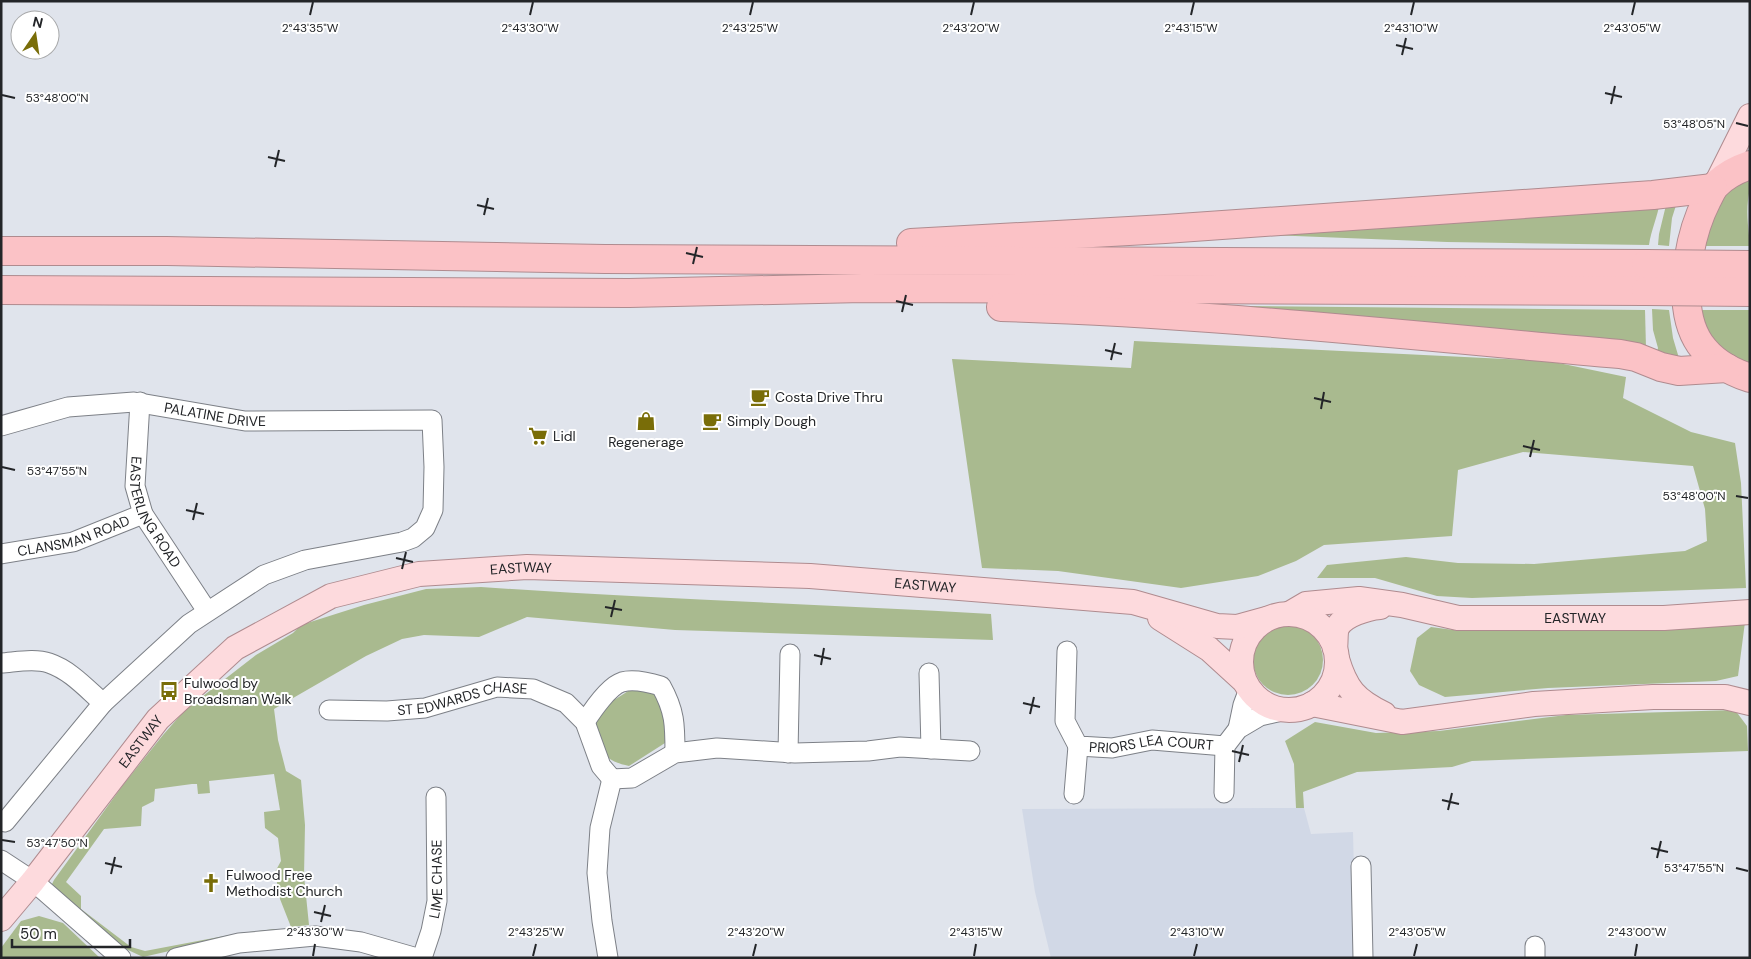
<svg xmlns="http://www.w3.org/2000/svg" width="1751" height="959" viewBox="0 0 1751 959" font-family="'DM Sans',sans-serif">
<rect width="100%" height="100%" fill="#e0e4ec"/>
<!-- built -->
<path fill="#d1d8e6" d="M1304,808L1311,834L1353,832L1356,958H1051L1035,892L1022,809Z"/>
<!-- green -->
<g fill="#a9ba8f">
<path d="M1748,180C1751,187 1749,193 1748,200C1746,216 1749,231 1750,246H1702L1714,202L1739,183Z"/>
<path d="M1678,199L1672,218L1669,246L1658,245L1659,234L1667,201Z"/>
<path d="M1660,201C1658,216 1651,230 1649,245L1447,242L1243,234Z"/>
<path d="M1155,305L1645,310L1646,348Z"/>
<path d="M1652,309L1669,310L1673,338L1681,365L1656,355L1658,348L1653,330Z"/>
<path d="M1702,310H1750V372L1716,353L1702,316Z"/>
<path d="M1134,341L1549,361L1626,377L1623,398L1691,432L1735,443L1741,483L1746,588L1472,598L1437,596L1375,578H1317L1327,565L1406,557L1458,563L1534,564L1685,551L1707,541L1705,509L1693,466L1523,452L1458,470L1452,536L1324,545L1296,561L1258,576L1181,588L1058,571L982,568L952,359L1131,368Z"/>
<path d="M481,587C651,599 821,604 991,614L993,640L675,630L527,617L479,637L424,635L402,639L366,656L274,709L278,740L286,771L301,780L305,825L304,876L309,925L291,927L280,899L275,872L281,861L278,838L265,828L264,812L280,810L274,774L209,781L210,793L198,794L197,784H192L155,789L154,801L142,807L141,826L104,829L66,882L81,896V909L131,947L145,951L240,933L275,929L274,931L222,939L143,957L111,942L51,886L54,880L123,785L163,735L185,710L256,655L293,633L301,625L364,605L426,589Z"/>
<path d="M1745,622L1738,676L1716,681L1548,688L1445,697L1419,685L1410,671L1417,638L1431,627L1461,631Z"/>
<circle cx="1288" cy="660" r="35"/>
<path d="M633,688L653,691L669,720L665,743L629,766C601,760 601,750 594,725L611,702Z"/>
<path d="M1735,710L1747,726L1748,751L1472,761L1452,767L1357,772L1303,792L1304,808H1296L1294,764L1285,741L1315,722L1376,733L1439,731L1566,715Z"/>
<path d="M39,916L63,923L100,958H1V948L21,921Z"/>
</g>
<g fill="none" stroke-linecap="round" stroke-linejoin="round">
<!-- minor casing -->
<g stroke="#7d8087" stroke-width="21">
<g id="minor">
<path id="s1" d="M140,402L135,486L143,514L207,611"/>
<path id="s2" d="M1,426L68,407L134,402L245,421L432,420L434,467L433,510L425,528L413,538L402,542L305,560L264,575L189,624L103,703"/>
<path id="s3" d="M1,554L73,542L143,514"/>
<path id="s4" d="M1067,651L1065,721L1078,746L1112,748L1152,740L1225,746"/>
<path d="M1,663C16,662 35,658 49,663C70,670 86,688 103,703L5,822"/>
<path d="M929,673L931,749"/>
<path id="s5" d="M329,710L387,711L425,708L497,687L533,689L566,703L585,722L601,766L612,779L632,778L675,753L717,748L795,753L868,751L900,747L970,751"/>
<path d="M585,722C592,711 609,686 622,682C633,679 651,683 661,686C675,711 675,725 675,753"/>
<path d="M1238,729L1243,705L1249,689"/>
<path d="M788,753L790,654"/>
<path d="M1224,793L1225,746L1238,729L1260,716L1286,710"/>
<path d="M1074,794L1078,746"/>
<path d="M1,860L33,881L121,958"/>
<path d="M1361,866L1363,958"/>
<path d="M176,958L239,943L315,936L361,942L417,958"/>
<path id="s6" d="M422,958L431,931L437,901L436,797"/>
<path d="M608,958L602,921L597,873L600,828L612,779"/>
<path d="M1535,958V946"/>
</g>
</g>
<!-- major casing -->
<g stroke="#af8b8f" stroke-width="26">
<g id="major">
<path d="M1716,184L1750,116"/>
<path id="s7" d="M1289,614L1306,604L1359,599L1402,605L1458,618H1664L1750,612"/>
<circle cx="1289" cy="662" r="48"/>
<path d="M1160,618L1209,649L1244,681"/>
<path d="M1335,648C1336,643 1335,633 1337,628C1343,615 1368,608 1380,607"/>
<path d="M1337,659C1346,689 1355,700 1384,714"/>
<path d="M1312,704L1402,722L1534,704L1653,697H1725L1750,703"/>
<path id="s8" d="M1,919L33,881L158,719L235,648L331,596L419,574L527,567L810,576L1133,602L1217,626L1237,627L1266,619"/>
</g>
</g>
<!-- highway casing -->
<g stroke="#af8b8f" stroke-width="30">
<g id="highway">
<path d="M1750,165C1738,169 1726,175 1717,184C1712,188 1710,195 1707,200C1688,237 1675,308 1700,344C1712,361 1731,372 1750,378"/>
<path d="M911,243L1165,229L1653,195L1713,188"/>
<path d="M1,251H167L605,259L1646,264"/>
<path d="M1,290L629,293L863,288L1646,291"/>
<path d="M1001,307C1208,313 1414,336 1620,354L1636,357L1661,367L1679,371L1727,368"/>
</g>
</g>
<!-- minor -->
<use href="#minor" stroke="#fff" stroke-width="19"/>
<!-- major -->
<use href="#major" stroke="#fddadd" stroke-width="24"/>
<!-- highway -->
<use href="#highway" stroke="#fbc2c6" stroke-width="28"/>
<!-- highway-bridge casing -->
<g stroke="#af8b8f" stroke-width="30" stroke-linecap="butt">
<g id="highway-bridge">
<path d="M1646,264L1750,265"/>
<path d="M1646,291L1750,292"/>
</g>
</g>
<!-- highway-bridge -->
<use href="#highway-bridge" stroke="#fbc2c6" stroke-width="28"/>
</g>
<!-- ticks -->
<path fill="none" stroke="#232528" stroke-width="2" d="M310,15L313,2M530,15L533,2M750,15L753,2M971,15L974,2M1191,15L1194,2M1411,15L1414,2M1632,15L1635,2M1396,45L1413,49M1402,55L1406,38M1605,93L1622,97M2,95L15,98M1611,104L1615,86M1736,123L1748,126M268,157L285,161M275,167L279,150M477,205L494,209M484,215L488,198M686,253L703,257M693,264L697,247M896,301L913,305M902,312L906,295M1105,350L1122,354M1111,360L1115,343M1314,398L1331,402M1321,409L1324,392M1523,446L1540,450M1530,457L1534,440M2,467L15,470M1736,496L1748,498M186,510L204,514M193,520L197,503M396,558L413,562M402,569L406,552M605,607L622,610M611,617L615,600M814,655L831,659M821,665L824,648M1023,703L1040,707M1030,714L1034,697M1232,751L1249,755M1239,762L1243,745M1442,800L1459,804M1448,810L1452,793M2,840L15,842M1651,848L1668,852M1657,858L1661,841M105,863L122,867M1736,868L1748,871M111,874L115,857M314,912L331,916M321,922L325,905M313,956L315,944M533,956L536,944M753,956L756,944M974,956L976,944M1194,956L1197,944M1414,956L1417,944M1635,956L1637,944"/>
<!-- icons -->
<defs>
<g id="cafe-bare" transform="scale(1.5)"><path d="M-5.5-4.5H6V0H3Q3 3.5 0 3.5H-2.5Q-5.5 3.5-5.5 0ZM3-3.2v2h1.7v-2ZM-6 4.5H4V6H-6Z" fill="#796d08" stroke="#fff" stroke-width="2.5" paint-order="stroke"/></g>
<g id="shop-bare" transform="scale(1.5)"><path d="M-5-2.5h2.3a2.7 3.5 0 0 1 5.4 0H5L5.5 6h-11ZM-1.5-2.5h3a1.5 2.3 0 0 0-3 0Z" fill="#796d08" stroke="#fff" stroke-width="2.5" paint-order="stroke"/></g>
<g id="supermarket-bare" transform="scale(1.5)"><path d="M-6-5.5h2.5l.6 2H6L4.5 2H-2.5L-4.4-4H-6ZM-1.5 3.2a1.3 1.3 0 1 0 .1 0ZM3 3.2a1.3 1.3 0 1 0 .1 0Z" fill="#796d08" stroke="#fff" stroke-width="2.5" paint-order="stroke"/></g>
<g id="bus-bare" transform="scale(1.5)"><path d="M-5-6H5V4H4V6H2V4H-2V6H-4V4H-5ZM-3.5-4V0h7V-4ZM-3.5 1.2v1.5H-2V1.2ZM2 1.2v1.5H3.5V1.2Z" fill="#796d08" stroke="#fff" stroke-width="2.5" paint-order="stroke"/></g>
<g id="church-bare" transform="scale(1.5)"><path d="M-1.2-6h2.4v3.5h3.3v2.4h-3.3V6h-2.4V-.1h-3.3v-2.4h3.3Z" fill="#796d08" stroke="#fff" stroke-width="2.5" paint-order="stroke"/></g>
</defs>
<g fill-rule="evenodd">
<use href="#cafe-bare" x="760" y="397"/>
<use href="#shop-bare" x="646" y="421"/>
<use href="#cafe-bare" x="712" y="421"/>
<use href="#supermarket-bare" x="538" y="436"/>
<use href="#bus-bare" x="169" y="691"/>
<use href="#church-bare" x="211" y="883"/>
</g>
<g text-anchor="middle" stroke-width="4" stroke-linejoin="round" paint-order="stroke">
<!-- poi labels -->
<g font-size="14" fill="#232528" stroke="#fff" text-anchor="start">
<text x="775" y="402">Costa Drive Thru</text>
<text x="727" y="426">Simply Dough</text>
<text x="553" y="441">Lidl</text>
<text x="646" y="447" text-anchor="middle">Regenerage</text>
<text x="184" y="688">Fulwood by<tspan x="184" dy="16">Broadsman Walk</tspan></text>
<text x="226" y="880">Fulwood Free<tspan x="226" dy="16">Methodist Church</tspan></text>
</g>
<!-- street labels -->
<g font-size="14" fill="#232528" stroke="#fff">
<text dy="5" stroke="none"><textPath href="#s2" startOffset="218">PALATINE DRIVE</textPath></text>
<text dy="5" stroke="none"><textPath href="#s1" startOffset="115">EASTERLING ROAD</textPath></text>
<text dy="5" stroke="none"><textPath href="#s3" startOffset="75">CLANSMAN ROAD</textPath></text>
<text dy="5" stroke="none"><textPath href="#s8" startOffset="661">EASTWAY</textPath></text>
<text dy="5" stroke="none"><textPath href="#s8" startOffset="1066">EASTWAY</textPath></text>
<text dy="5" stroke="none"><textPath href="#s7" startOffset="291">EASTWAY</textPath></text>
<text dy="5" stroke="none"><textPath href="#s5" startOffset="135">ST EDWARDS CHASE</textPath></text>
<text dy="5" stroke="none"><textPath href="#s8" startOffset="226">EASTWAY</textPath></text>
<text dy="5" stroke="none"><textPath href="#s4" startOffset="172">PRIORS LEA COURT</textPath></text>
<text dy="5" stroke="none"><textPath href="#s6" startOffset="81">LIME CHASE</textPath></text>
</g>
</g>
<g font-size="12" text-anchor="middle" fill="#232528" stroke="#fff" stroke-width="4" stroke-linejoin="round" paint-order="stroke">
<text x="310" y="32">2°43'35"W</text>
<text x="530" y="32">2°43'30"W</text>
<text x="750" y="32">2°43'25"W</text>
<text x="971" y="32">2°43'20"W</text>
<text x="1191" y="32">2°43'15"W</text>
<text x="1411" y="32">2°43'10"W</text>
<text x="1632" y="32">2°43'05"W</text>
<text x="57" y="102">53°48'00"N</text>
<text x="1694" y="128">53°48'05"N</text>
<text x="57" y="475">53°47'55"N</text>
<text x="1694" y="500">53°48'00"N</text>
<text x="57" y="847">53°47'50"N</text>
<text x="1694" y="872">53°47'55"N</text>
<text x="315" y="936">2°43'30"W</text>
<text x="536" y="936">2°43'25"W</text>
<text x="756" y="936">2°43'20"W</text>
<text x="976" y="936">2°43'15"W</text>
<text x="1197" y="936">2°43'10"W</text>
<text x="1417" y="936">2°43'05"W</text>
<text x="1637" y="936">2°43'00"W</text>
</g>
<!-- border -->
<rect width="1751" height="959" fill="none" stroke="#232528" stroke-width="5"/>
<!-- north arrow -->
<g transform="translate(35 35) rotate(13)"><circle r="24" fill="#ffffff" stroke="#a7a8a9"/>
<path d="M0-4L9 19L0 12L-9 19Z" fill="#796d08"/>
<text y="-8" font-size="14" font-weight="bold" text-anchor="middle" fill="#232528">N</text>
</g>
<!-- scale -->
<path d="M12 939v8h118v-8" fill="none" stroke="#232528" stroke-width="2.5"/>
<text x="20" y="939" font-size="15" fill="#232528" stroke="#ffffff" stroke-width="4" paint-order="stroke">50 m</text>
</svg>
